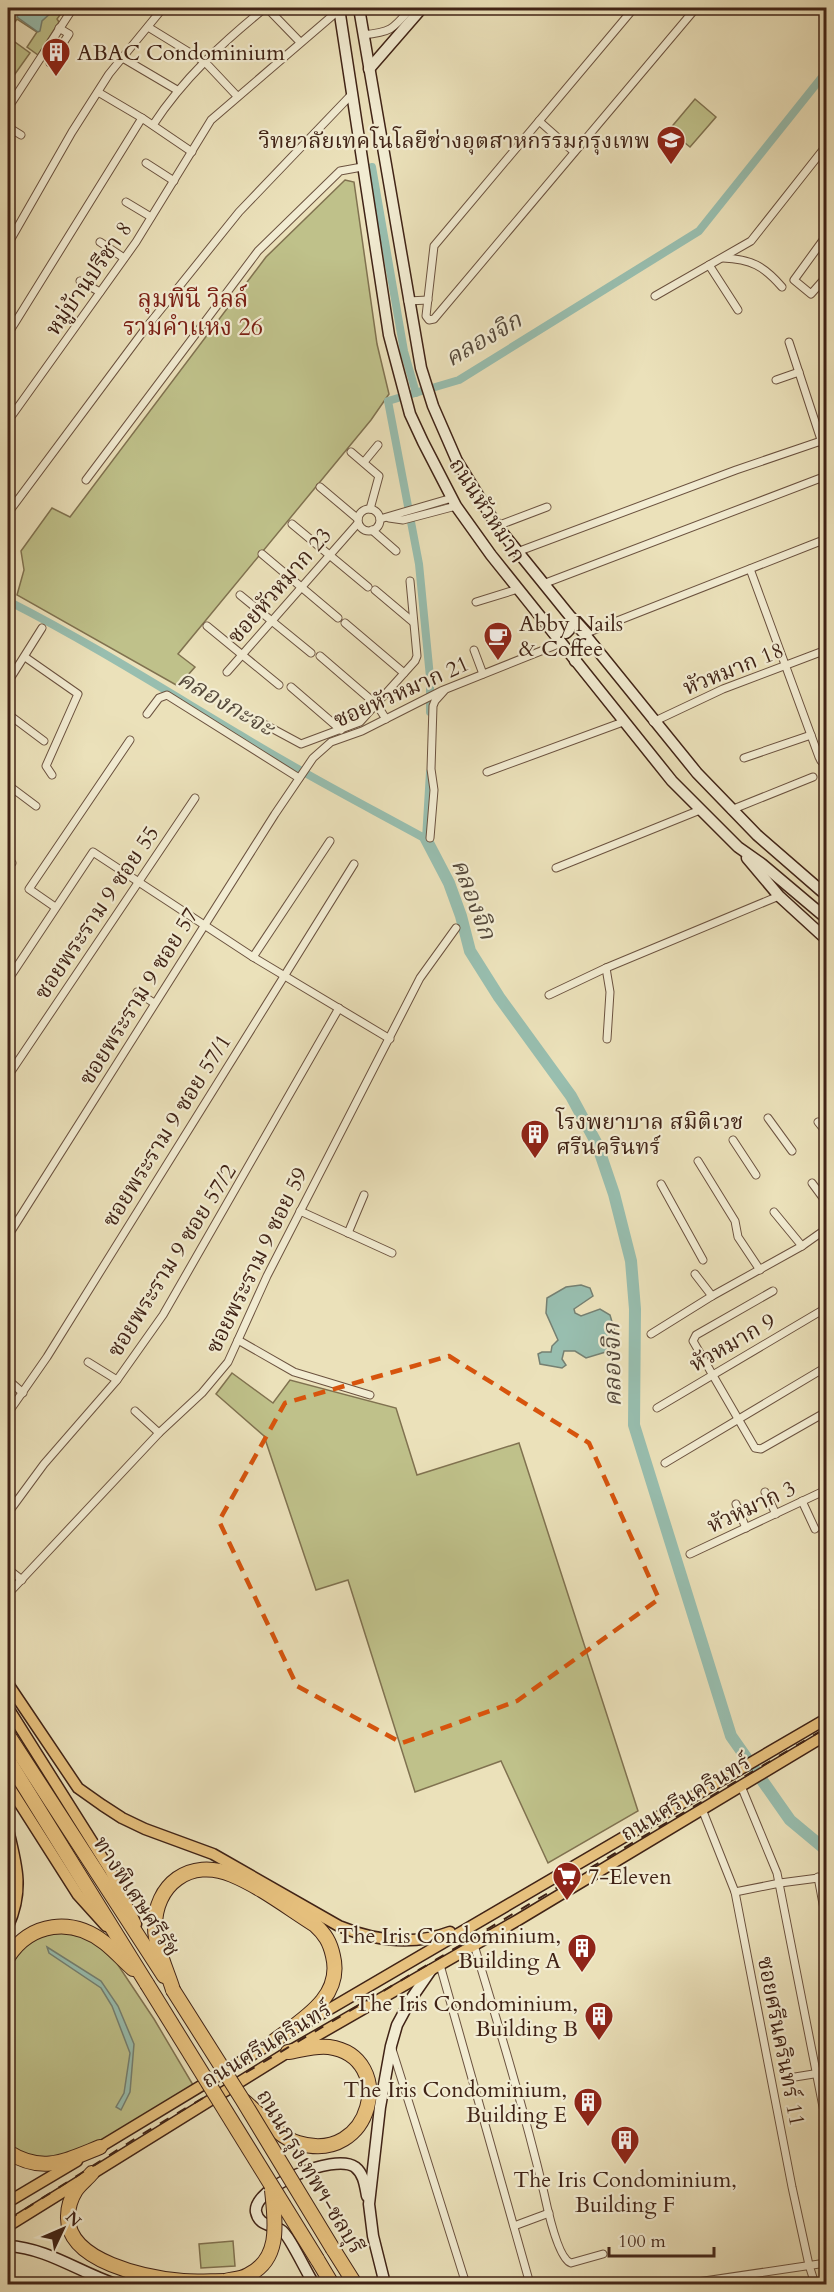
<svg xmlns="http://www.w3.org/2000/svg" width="834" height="2292" viewBox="0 0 834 2292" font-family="Cardo,'Noto Serif Thai',serif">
<rect width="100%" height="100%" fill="#ebe1ba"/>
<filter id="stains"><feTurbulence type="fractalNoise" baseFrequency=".00333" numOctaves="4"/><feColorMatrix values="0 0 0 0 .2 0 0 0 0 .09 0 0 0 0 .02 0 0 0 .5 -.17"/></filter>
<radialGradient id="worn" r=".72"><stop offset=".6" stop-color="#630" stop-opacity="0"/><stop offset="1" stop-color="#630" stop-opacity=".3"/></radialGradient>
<!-- green -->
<g fill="#bfc18a" stroke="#807250" stroke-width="1.5">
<path d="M8,8H65L57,19L59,22L38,55L27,47L37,32L17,19L8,32Z"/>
<path d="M8,37L30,53L10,81L8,79Z"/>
<path d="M695,99L716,117L690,147L669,130Z"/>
<path d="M345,180L354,182L377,344L389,394L371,420L178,654L195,667L178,686L17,595L24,570L21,551L52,508L70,517L266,257Z"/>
<path d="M232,1373L273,1403L290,1380L396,1408L417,1475L519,1443L638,1811L548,1863L501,1761L415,1792L348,1580L316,1590L264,1436L216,1394Z"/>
<path d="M45,1929L102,1941L154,2019L196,2090L58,2164L8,2152V1957Z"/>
<path d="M233,2241L235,2266L201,2268L199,2244Z"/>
</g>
<!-- water -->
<g fill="#98beaf" stroke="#758072" stroke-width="1.5">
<path d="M22,8H52V12L42,21L40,31L38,32L17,17Z"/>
<path d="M581,1285L590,1288L593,1296L574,1309L575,1313L581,1316L600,1309L610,1315L615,1332L613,1347L609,1351L586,1358L575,1351H564L562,1359L566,1365L562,1368L540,1364L538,1354L542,1352H551L552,1346L558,1340L546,1313L547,1298L566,1287Z"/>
<path d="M47,1947L101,1981L118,2006L134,2044L130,2092L121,2110L116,2107L124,2093L130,2053L112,2006L101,1988L49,1953Z"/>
</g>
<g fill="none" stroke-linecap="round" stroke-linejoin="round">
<!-- canal -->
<g stroke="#98beaf" stroke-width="8">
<path d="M372,167L404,351L416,393"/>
<path d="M8,601C87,641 163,689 240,735C300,772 364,805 426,839L430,772"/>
<path d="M430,712V677L419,564L388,401L459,380L699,231L826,72"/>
</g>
<!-- river -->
<path stroke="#98beaf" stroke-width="12" d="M426,839L449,883L461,916L470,951L499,997L571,1096L597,1144L614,1194L631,1261L635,1309L634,1425L731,1736L790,1820L826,1850"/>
<!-- street casing -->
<g stroke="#6b523f" stroke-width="9">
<g id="street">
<path d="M267,8L300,42"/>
<path d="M634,8L434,246L426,316L429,320L434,319L696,8"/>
<path d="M148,27L205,62L237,96"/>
<path d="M363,35C392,32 393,29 411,8"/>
<path d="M121,57L177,90"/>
<path d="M50,63L69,34L59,28"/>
<path d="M98,92L142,118L192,152"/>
<path d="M8,108L73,8"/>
<path d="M539,121L574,152"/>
<path d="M153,125C183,79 223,42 265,8"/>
<path d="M8,127L21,135"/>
<path d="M146,163L174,181"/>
<path d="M126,202L151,217"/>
<path d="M826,236L794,280L811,294L826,277"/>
<path d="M100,242L124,258"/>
<path d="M8,244L72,132L109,74L163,8"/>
<path d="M723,258C751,259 764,266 782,287"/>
<path d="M709,265L738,310"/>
<path d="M80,281L100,292"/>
<path d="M655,296L751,241L826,146"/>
<path d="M408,301L428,300"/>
<path d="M8,334L142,118"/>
<path d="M789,342L826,455"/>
<path d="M776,380L799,372"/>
<path d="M8,421L136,242L211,120L339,10"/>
<path d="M351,452L379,476L370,509"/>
<path d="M364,462L378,445"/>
<path d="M86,480L258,251L340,171L362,167"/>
<path d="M320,487L358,519"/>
<circle cx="369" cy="520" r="11"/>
<path d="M8,513L145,329L239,212L352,94"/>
<path d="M389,518L403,520L456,506"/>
<path d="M380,519L452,498"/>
<path d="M292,524L368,587"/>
<path d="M497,526L547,507"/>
<path d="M372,530L396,551"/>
<path d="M517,552L736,470L821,441"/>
<path d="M262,554L338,618"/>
<path d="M750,569L819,757L821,761L826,760"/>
<path d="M543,584L826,476"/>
<path d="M375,590L413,622"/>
<path d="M240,595L311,653"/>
<path d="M476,602L518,589"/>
<path d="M345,623L404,673"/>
<path d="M207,626L279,685"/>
<path d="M584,634L826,539"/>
<path d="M474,650L483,674"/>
<path d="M320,656L377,705L386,719"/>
<path d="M25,657L78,694L46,766L52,775"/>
<path d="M227,672L358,523"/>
<path d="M8,682L42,628"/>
<path d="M291,687L341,730"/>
<path d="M8,714L44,741"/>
<path d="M147,714L159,698L167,695L299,778"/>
<path d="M653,722L723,689L826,650"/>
<path d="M262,723L301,744L360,722L415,661L417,656L410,581"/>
<path d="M744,758L811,735"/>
<path d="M487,772L623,722"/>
<path d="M8,785L36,806"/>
<path d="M731,810L813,777"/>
<path d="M430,838L434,790L431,769L433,706L435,701L444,691"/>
<path d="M8,859L12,863"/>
<path d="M556,868L700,810"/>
<path d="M55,907L29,889L130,740"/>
<path d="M253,957L330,841"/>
<path d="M606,968L610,992L607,1039"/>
<path d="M8,980L93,852L253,957L390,1039"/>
<path d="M137,992L154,1003"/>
<path d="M549,995L606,968L779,896"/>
<path d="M8,1076L195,798"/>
<path d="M768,1118L792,1151"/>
<path d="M818,1122L826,1132"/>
<path d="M733,1140L756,1175"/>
<path d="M698,1161L735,1221L738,1237L760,1270"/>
<path d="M812,1183L826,1202"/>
<path d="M661,1184L703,1260"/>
<path d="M300,1211L392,1253"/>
<path d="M774,1212L802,1246"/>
<path d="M348,1233L364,1195"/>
<path d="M8,1236L275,814L313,758L331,742L362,731L441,691L561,643"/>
<path d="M695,1274L712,1296"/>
<path d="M773,1291L696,1335L693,1341L755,1448L761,1449L826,1412"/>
<path d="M651,1334L712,1296L802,1246L826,1229"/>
<path d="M238,1340L294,1372L370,1395"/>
<path d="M88,1362L117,1380"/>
<path d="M8,1380L23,1393"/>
<path d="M657,1408L826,1308"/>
<path d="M135,1411L159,1433"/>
<path d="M8,1413L47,1357L354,864"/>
<path d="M665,1463L826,1367"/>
<path d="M765,1492L776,1514"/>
<path d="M802,1501L815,1529"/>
<path d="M736,1504L746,1528"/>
<path d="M8,1513L44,1464L117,1380L163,1315L339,1008"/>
<path d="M690,1554L826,1490"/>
<path d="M8,1569L22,1580"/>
<path d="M8,1594L159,1433L202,1393L228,1362L267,1276L420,978L456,928"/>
<path d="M741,1786L777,1873L826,2122"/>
<path d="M702,1809L735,1892L792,2187L809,2265L815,2284"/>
<path d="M818,1877L826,1920"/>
<path d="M735,1892L780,1883L826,1877"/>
<path d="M474,1945C499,2027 524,2109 544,2193C547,2207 558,2259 571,2263L603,2254"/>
<path d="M440,1965L530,2284"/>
<path d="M392,2049L466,2284"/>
<path d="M795,2077L826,2072"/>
<path d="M514,2226L549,2213"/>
<path d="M684,2284L826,2263"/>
</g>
</g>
<!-- secondary casing -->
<g stroke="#402316" stroke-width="13">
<g id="secondary">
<path d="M339,8L389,335L410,414L423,442L456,506L491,555L672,781L738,847L762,864L826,918"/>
<path d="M359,8L421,368L433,406L457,461L497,526L697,773L757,835L826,895"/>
<path d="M369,69L422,8"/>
<path d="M551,629L566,633L569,630L572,618"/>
<path d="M575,661L578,649L583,646H594"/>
<path d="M747,858L779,896L826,939"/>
<path d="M8,2246C47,2248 79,2272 115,2284"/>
<path d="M314,2284C307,2274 289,2234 281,2230C271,2224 259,2226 256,2212C252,2188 334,2152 355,2167C364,2174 365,2186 367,2196"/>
<path d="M385,2284L373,2236L369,2204L380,2107L391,2046L397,2025L411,1999L431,1970"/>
</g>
</g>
<!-- primary casing -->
<g stroke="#402316" stroke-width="13">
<g id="primary">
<path d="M8,1684L78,1788L102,1805L122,1818L145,1829L213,1854L339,1926C375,1941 413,1946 450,1932"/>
<path d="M8,1708L110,1870L136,1924"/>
<path d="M8,1785L78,1895L106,1926"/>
<path d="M8,1830C17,1866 24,1891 8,1926"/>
<path d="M304,2024L826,1719"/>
<path d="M95,2150L280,2038"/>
<path d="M8,2202L77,2161"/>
<path d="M8,2226L288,2052L518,1920L826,1735"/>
</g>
</g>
<!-- highway casing -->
<g stroke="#402316" stroke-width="16">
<g id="highway">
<path d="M8,1735L164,1976"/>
<path d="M8,1760L147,1984"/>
<path d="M8,1957C31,1922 72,1917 105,1943C115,1951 124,1961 133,1969"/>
<path d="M173,1990C168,1973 155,1946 155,1928C154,1885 190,1857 232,1875C261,1887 288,1908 315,1925C325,1934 330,1942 333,1956C343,1997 303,2019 274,2041"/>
<path d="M244,2101C260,2114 278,2137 298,2143C372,2166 398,2057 329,2047C316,2045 301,2050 288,2052"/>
<path d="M8,2152C43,2174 65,2161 100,2147"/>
<path d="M92,2173C87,2179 80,2184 76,2190C71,2198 68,2207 68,2216C66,2262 148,2278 183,2281C197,2282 211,2281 225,2281"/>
<path d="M333,2249L355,2284"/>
<path d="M317,2259L332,2284"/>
</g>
</g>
<!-- street -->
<use href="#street" stroke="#f2ecd2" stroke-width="7"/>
<!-- secondary -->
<use href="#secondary" stroke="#f2ecd2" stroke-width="10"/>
<!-- primary -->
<use href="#primary" stroke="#e6c07d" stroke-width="10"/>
<!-- highway -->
<use href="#highway" stroke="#e6c07d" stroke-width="14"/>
<!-- rail -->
<path stroke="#402316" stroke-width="2" stroke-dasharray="10 10" stroke-linecap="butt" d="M8,2220L144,2133L826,1728"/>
<!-- highway-bridge casing -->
<g stroke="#402316" stroke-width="16" stroke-linecap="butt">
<g id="highway-bridge">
<path d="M147,1984L317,2259"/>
<path d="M173,1990L242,2099L333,2249"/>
<path d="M225,2281C233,2279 242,2279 248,2275C282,2259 275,2220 272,2190"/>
</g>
</g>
<!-- highway-bridge -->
<use href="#highway-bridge" stroke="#e6c07d" stroke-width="14"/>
</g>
<!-- marked area -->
<path fill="none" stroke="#d7540d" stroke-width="4.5" stroke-dasharray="12 8" stroke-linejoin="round" d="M449,1356L589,1443L659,1599L517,1701L402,1743L297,1686L219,1521L285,1403Z"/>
<!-- icons -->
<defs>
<g id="building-pin" transform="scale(1.5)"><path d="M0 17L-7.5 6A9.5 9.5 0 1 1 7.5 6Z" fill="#8f2418" stroke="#f2ecd2"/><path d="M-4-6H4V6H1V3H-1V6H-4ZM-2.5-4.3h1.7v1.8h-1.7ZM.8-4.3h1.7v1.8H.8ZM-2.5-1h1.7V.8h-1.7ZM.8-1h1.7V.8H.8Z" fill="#fff"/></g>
<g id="university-pin" transform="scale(1.5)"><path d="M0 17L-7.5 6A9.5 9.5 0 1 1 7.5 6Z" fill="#8f2418" stroke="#f2ecd2"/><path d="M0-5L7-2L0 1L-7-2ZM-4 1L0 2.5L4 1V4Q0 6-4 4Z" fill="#fff"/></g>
<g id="cafe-pin" transform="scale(1.5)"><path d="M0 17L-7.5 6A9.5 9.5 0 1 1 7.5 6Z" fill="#8f2418" stroke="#f2ecd2"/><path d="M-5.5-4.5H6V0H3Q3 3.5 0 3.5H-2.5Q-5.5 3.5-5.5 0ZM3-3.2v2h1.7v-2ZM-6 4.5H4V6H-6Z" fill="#fff"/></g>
<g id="supermarket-pin" transform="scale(1.5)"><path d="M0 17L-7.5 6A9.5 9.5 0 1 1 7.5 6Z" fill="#8f2418" stroke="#f2ecd2"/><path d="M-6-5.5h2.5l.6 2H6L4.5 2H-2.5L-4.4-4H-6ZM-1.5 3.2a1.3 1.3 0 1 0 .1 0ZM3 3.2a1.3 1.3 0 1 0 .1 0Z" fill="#fff"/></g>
</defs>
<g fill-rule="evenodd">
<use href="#building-pin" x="56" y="52"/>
<use href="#university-pin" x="671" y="140"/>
<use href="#cafe-pin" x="498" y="636"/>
<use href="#building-pin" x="535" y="1134"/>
<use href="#supermarket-pin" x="567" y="1876"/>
<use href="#building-pin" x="582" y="1948"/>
<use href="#building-pin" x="599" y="2016"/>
<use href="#building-pin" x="588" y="2102"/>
<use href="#building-pin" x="625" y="2140"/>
</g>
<g text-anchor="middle" stroke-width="4.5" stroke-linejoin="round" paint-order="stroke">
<!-- poi labels -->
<g font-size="22" fill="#402316" stroke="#f2ecd2" text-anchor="start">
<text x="77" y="60">ABAC Condominium</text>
<text x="650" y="148" text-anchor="end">วิทยาลัยเทคโนโลยีช่างอุตสาหกรรมกรุงเทพ</text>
<text x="519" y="631">Abby Nails<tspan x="519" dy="25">&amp; Coffee</tspan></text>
<text x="556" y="1129">โรงพยาบาล สมิติเวช<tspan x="556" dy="25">ศรีนครินทร์</tspan></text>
<text x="588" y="1884">7-Eleven</text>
<text x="561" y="1943" text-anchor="end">The Iris Condominium,<tspan x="561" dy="25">Building A</tspan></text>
<text x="578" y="2011" text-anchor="end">The Iris Condominium,<tspan x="578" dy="25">Building B</tspan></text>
<text x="567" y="2097" text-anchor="end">The Iris Condominium,<tspan x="567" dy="25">Building E</tspan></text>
<text x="625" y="2187" text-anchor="middle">The Iris Condominium,<tspan x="625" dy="25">Building F</tspan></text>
</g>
<!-- street labels -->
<g font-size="22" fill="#402316" stroke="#f2ecd2">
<text transform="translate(88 278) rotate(-55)" y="8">หมู่บ้านปรีชา 8</text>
<text transform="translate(488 510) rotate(57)" y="8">ถนนหัวหมาก</text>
<text transform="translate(279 585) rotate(-49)" y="8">ซอยหัวหมาก 23</text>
<text transform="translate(733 668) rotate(-22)" y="8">หัวหมาก 18</text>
<text transform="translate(401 691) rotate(-24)" y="8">ซอยหัวหมาก 21</text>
<text transform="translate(96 912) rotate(-56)" y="8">ซอยพระราม 9 ซอย 55</text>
<text transform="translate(138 996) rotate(-58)" y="8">ซอยพระราม 9 ซอย 57</text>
<text transform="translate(166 1130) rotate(-58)" y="8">ซอยพระราม 9 ซอย 57/1</text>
<text transform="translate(171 1260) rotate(-58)" y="8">ซอยพระราม 9 ซอย 57/2</text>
<text transform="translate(256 1260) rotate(-64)" y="8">ซอยพระราม 9 ซอย 59</text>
<text transform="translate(732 1342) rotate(-30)" y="8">หัวหมาก 9</text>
<text transform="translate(751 1506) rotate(-25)" y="8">หัวหมาก 3</text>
<text transform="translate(685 1797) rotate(-31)" y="8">ถนนศรีนครินทร์</text>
<text transform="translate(137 1896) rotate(57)" y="8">ทางพิเศษศรีรัช</text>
<text transform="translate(782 2041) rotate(79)" y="8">ซอยศรีนครินทร์ 11</text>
<text transform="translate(266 2044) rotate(-31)" y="8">ถนนศรีนครินทร์</text>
<text transform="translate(311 2171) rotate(59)" y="8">ถนนกรุงเทพฯ-ชลบุรี</text>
</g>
<!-- neighbourhood labels -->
<g font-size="24" fill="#7a1f14" stroke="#f2ecd2">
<text x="193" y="307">ลุมพินี วิลล์<tspan x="193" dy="28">รามคำแหง 26</tspan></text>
</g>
<!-- water labels -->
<g font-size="24" font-style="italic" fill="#564a3c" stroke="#f2ecd2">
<text transform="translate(483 339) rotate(-30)" y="8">คลองจิก</text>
<text transform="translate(226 703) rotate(30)" y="8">คลองกะจะ</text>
<text transform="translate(474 899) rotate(69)" y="8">คลองจิก</text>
<text transform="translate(612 1365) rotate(-91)" y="8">คลองจิก</text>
</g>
</g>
<!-- margin -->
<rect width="834" height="2292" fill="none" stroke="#ebe1ba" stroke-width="30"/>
<rect x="9" y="9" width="816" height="2274" fill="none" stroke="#402316" stroke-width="3"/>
<rect x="15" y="15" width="804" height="2262" fill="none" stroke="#402316" stroke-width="1.5"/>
<!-- north arrow -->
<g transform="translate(63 2229) rotate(46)" stroke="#f2ecd2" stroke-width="4.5" paint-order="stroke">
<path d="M0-4.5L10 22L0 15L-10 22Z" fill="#402316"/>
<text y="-9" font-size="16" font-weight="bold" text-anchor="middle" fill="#402316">N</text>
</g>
<!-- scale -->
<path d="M609 2247v9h105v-9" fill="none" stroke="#402316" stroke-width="3"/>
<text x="618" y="2247" font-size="18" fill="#402316" stroke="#f2ecd2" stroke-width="4.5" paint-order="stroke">100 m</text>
<rect width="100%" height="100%" filter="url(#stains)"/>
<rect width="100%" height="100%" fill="url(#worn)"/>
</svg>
